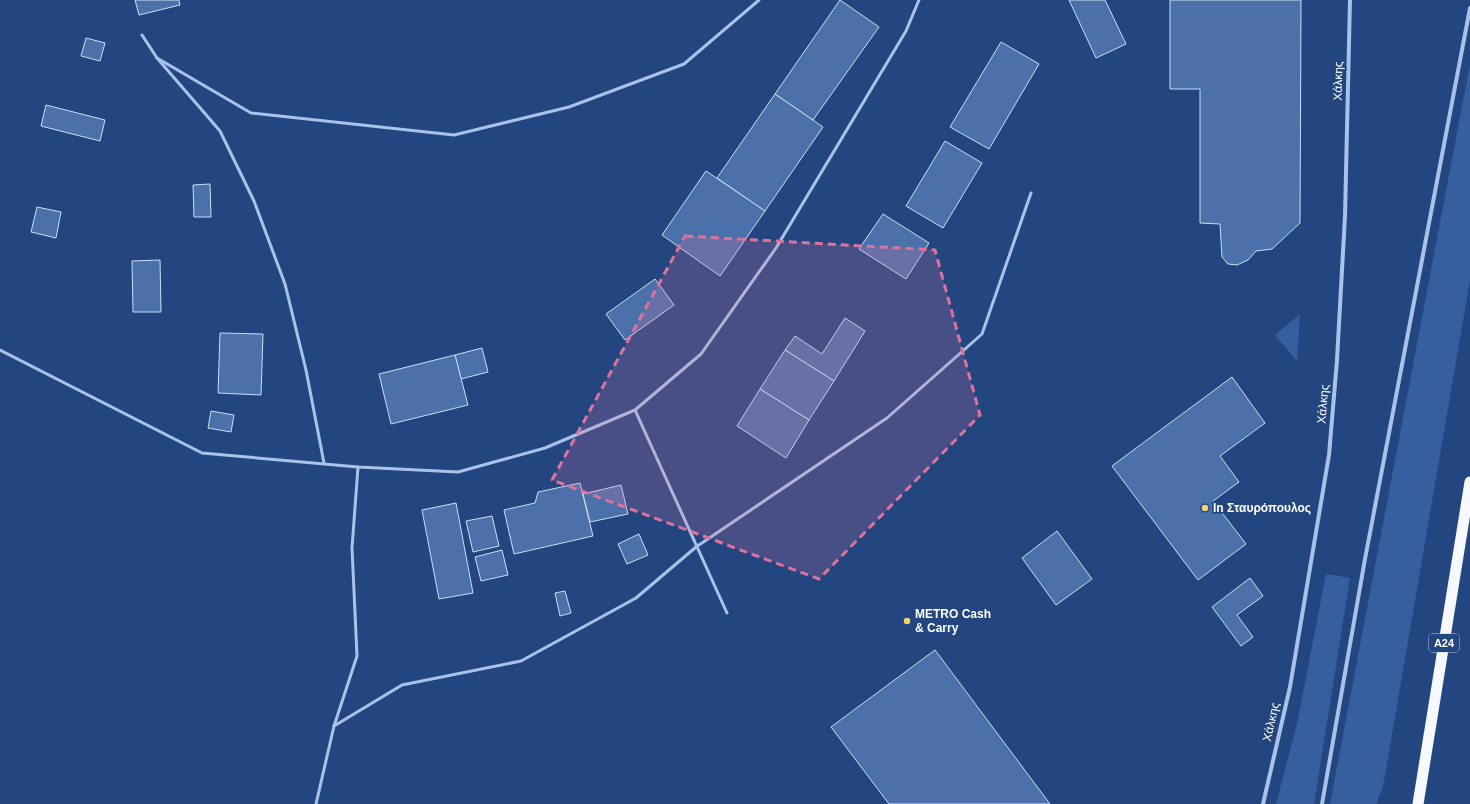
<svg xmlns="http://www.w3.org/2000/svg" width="1470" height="804" viewBox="0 0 1470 804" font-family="Arial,sans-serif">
<rect width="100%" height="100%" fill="#234681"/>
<!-- green -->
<g fill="#375f9f">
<path d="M1470,64V280L1383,787L1376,804H1330Z"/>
<path d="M1300,314L1297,361L1275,335Z"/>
<path d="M1326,574L1350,578L1314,804H1276L1297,724Z"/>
</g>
<!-- building -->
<g fill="#4b70aa" stroke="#cdddf6">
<path d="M135,0H179L180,5L139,15Z"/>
<path d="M840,0L879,27L813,120L775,94Z"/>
<path d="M1069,0H1105L1126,44L1096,58Z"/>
<path d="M1170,0H1301L1300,223L1272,249L1256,251L1248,260L1237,265L1228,264L1222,257L1220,224L1200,223V89H1170Z"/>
<path d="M86,38L105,43L100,61L81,56Z"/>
<path d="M1001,42L1039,64L989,149L950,127Z"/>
<path d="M775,94L823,127L765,211L717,178Z"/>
<path d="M46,105L105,120L100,141L41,126Z"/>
<path d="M945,141L982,163L943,228L906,206Z"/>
<path d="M706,171L765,211L720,276L662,235Z"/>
<path d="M210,184L211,217H194L193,185Z"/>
<path d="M37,207L61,212L56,238L31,232Z"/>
<path d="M883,214L929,243L906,279L859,249Z"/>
<path d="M160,260L161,312H133L132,261Z"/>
<path d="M655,279L674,305L625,340L606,314Z"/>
<path d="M845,318L865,331L834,381L785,350L795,336L822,354Z"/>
<path d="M220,333L263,334L261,395L218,393Z"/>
<path d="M482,348L488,372L461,379L455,355Z"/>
<path d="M785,350L834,381L809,420L760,389Z"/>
<path d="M455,355L468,405L391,424L379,374Z"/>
<path d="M1232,377L1265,423L1220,456L1239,482L1213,501L1246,544L1198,580L1112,466Z"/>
<path d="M760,389L809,420L786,458L737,426Z"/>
<path d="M211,411L234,415L231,432L208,428Z"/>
<path d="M580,483L593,536L514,554L504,510L535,503L538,492Z"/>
<path d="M621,485L628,514L590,522L583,494Z"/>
<path d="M456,503L473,593L439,599L422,510Z"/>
<path d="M492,516L499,546L473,552L466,521Z"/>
<path d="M1057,531L1092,579L1056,605L1022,558Z"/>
<path d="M639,534L648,555L627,564L618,544Z"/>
<path d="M502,550L508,575L481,581L475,557Z"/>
<path d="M1250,578L1263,596L1237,615L1253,637L1241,646L1212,607Z"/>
<path d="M565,591L571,613L560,616L555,593Z"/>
<path d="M935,650L1050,804H889L831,727Z"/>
</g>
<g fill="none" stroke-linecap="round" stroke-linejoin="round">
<!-- service -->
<g stroke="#aac2e7" stroke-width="3">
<path d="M142,35L157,58L220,131L254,201L285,284L306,370L324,463"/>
<path d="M157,58L251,113L454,135L569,107L684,64L759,0"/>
<path d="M0,350L202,453L358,467L458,472L545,448L635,410L701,354L776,248L906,31L919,0"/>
<path d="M635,410L727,613"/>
<path d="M358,467L352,548L357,656L334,726L402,685L521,661L636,598L696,547L887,418L982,334L1031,193"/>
<path d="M316,804L334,726"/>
</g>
<!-- minor -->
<g stroke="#aac2e7" stroke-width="4">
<path d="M1263,804L1290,687L1329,455L1337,360L1345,216L1350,0"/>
<path d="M1322,804L1365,559L1470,8"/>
</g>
<!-- trunk -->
<path stroke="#f6f8fe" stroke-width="11" d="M1418,804L1470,482"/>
</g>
<!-- marked area -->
<path fill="#da749d" fill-opacity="0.2" stroke="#da749d" stroke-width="3" stroke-dasharray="8 5" stroke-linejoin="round" d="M685,236L935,250L980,415L819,579L552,480Z"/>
<!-- markers -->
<g fill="#f3d46c" stroke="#234681" stroke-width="1.5">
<circle cx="1205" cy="508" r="4"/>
<circle cx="907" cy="621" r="4"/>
</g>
<g text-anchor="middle" stroke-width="3.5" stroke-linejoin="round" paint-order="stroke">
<!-- shield labels -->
<rect fill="#234681" stroke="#bdc8d9" stroke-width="1" x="1429" y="634" width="30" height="18" rx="3"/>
<g font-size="11" font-weight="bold" fill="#fff">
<text x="1444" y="647">Α24</text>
</g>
<!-- street labels -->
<g font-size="12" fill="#fff" stroke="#234681">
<text transform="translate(1338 81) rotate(-89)" y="4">Χάλκης</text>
<text transform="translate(1323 404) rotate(-85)" y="4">Χάλκης</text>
<text transform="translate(1271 722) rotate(-77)" y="4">Χάλκης</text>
</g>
<!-- poi labels -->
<g font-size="12" font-weight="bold" fill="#fff" stroke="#234681" text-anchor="start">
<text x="1213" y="512">In Σταυρόπουλος</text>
<text x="915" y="618">METRO Cash<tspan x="915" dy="14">&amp; Carry</tspan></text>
</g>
</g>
</svg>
